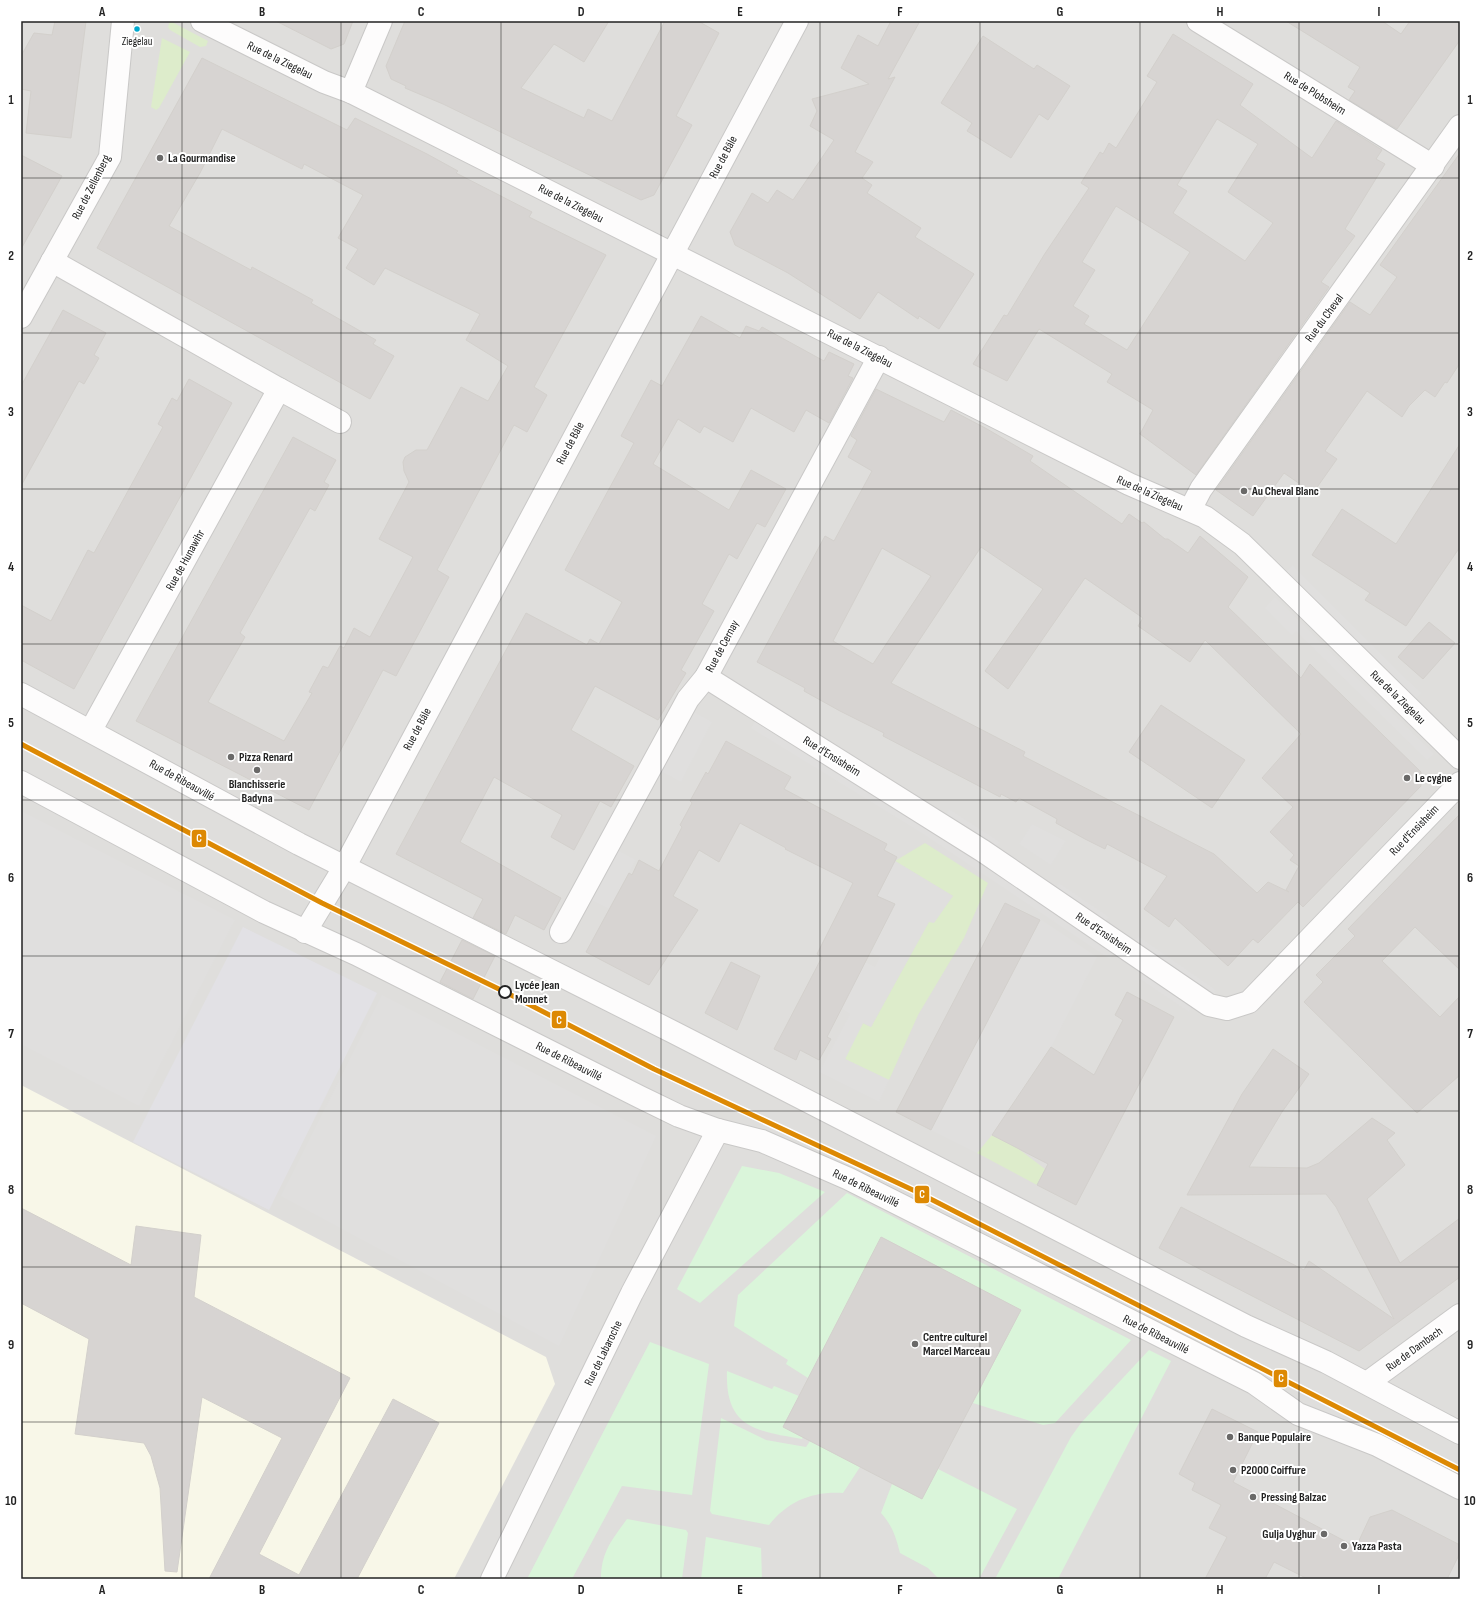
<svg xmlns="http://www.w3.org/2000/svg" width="1481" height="1600" viewBox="0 0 1481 1600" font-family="'Sofia Sans Condensed',sans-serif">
<rect width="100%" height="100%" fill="#f0eeeb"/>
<!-- residential -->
<rect fill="#dfdedc" x="21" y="21" width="1439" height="1558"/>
<!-- education -->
<path fill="#f8f7e8" d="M21,1085L546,1357L555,1384L454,1579H21Z"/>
<!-- grass -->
<g fill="#ddeccb">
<path d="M170,21L208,41L206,46L200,47L170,30L168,27Z"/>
<path d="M162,38L190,52L159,108L156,110L151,107Z"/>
<path d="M925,843L988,883L964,938L918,1015L889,1080L845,1059L863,1023L871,1027L929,921L953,896L895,861Z"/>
<path d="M991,1135L1016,1147L1045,1169L1037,1185L977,1153Z"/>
</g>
<!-- park -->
<g fill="#daf5da">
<path d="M742,1166L779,1173L825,1192L700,1303L677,1289Z"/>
<path d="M847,1193L1131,1340L1055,1423L1043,1425L973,1403L1021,1310L882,1237L808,1378L786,1364L788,1360L734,1326L738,1295Z"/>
<path d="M650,1342L709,1364L692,1495L622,1486L572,1579H527Z"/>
<path d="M1149,1350L1171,1361L1058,1579H995L1071,1437L1081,1423Z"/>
<path d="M727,1371L772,1389L774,1386L799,1396L783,1426L803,1437L802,1439C755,1431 725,1427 727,1371Z"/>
<path d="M721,1418L766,1440L806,1447L810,1441L860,1467L843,1493C813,1491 788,1501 769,1525L712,1514L710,1511Z"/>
<path d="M938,1469L1017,1509L979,1579H939L928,1568L900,1553C896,1537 892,1525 881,1513L892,1484L922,1499Z"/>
<path d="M627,1519L686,1530L688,1533L682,1579H601C601,1552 612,1540 627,1519Z"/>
<path d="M706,1537L761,1548L762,1579H701Z"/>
</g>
<!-- parking -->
<g fill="#e0dfde">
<path d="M1292,565L1421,693L1415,699L1286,572Z"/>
<path d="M1275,597L1434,754L1427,760L1296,631L1292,635L1265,608Z"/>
<path d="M692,711L712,722L681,782L659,770Z"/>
<path d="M756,720L927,825L1115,951L1110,959L922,833L751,728Z"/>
<path d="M949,809L1000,842L994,850L944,817Z"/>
<path d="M21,811L235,920L139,1106L21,1044Z"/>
<path d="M1032,824L1066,841L1051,865L1019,844Z"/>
<path d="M615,849L636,860L609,909L589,899Z"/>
<path d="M895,861L953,896L934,923L929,922L871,1027L863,1023L845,1059L889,1080L879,1102L819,1072L850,1014L841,1008L865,962L875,967L880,957L871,952L895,904L877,896Z"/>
<path d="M1059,883L1109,917L1103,925L1053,892Z"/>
<path d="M1040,919L1097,957L1051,1047L992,1135L977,1153L931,1130Z"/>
<path d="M1138,936L1216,990L1211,998L1132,944Z"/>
<path d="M1145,971L1194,1004L1189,1012L1140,979Z"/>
<path d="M382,995L656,1136L559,1346L281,1196Z"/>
</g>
<!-- plaza -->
<path fill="#e2e1e5" d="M243,927L377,993L269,1210L133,1142Z"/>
<!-- building -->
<g fill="#d7d4d2" stroke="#d3d0cc" fill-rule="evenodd">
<path d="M55,21H86L71,138L26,133L31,91L21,89V56L34,33L52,35Z"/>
<path d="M276,21H353L344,44L331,49Z"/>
<path d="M405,21H609L584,62L554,44L521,88L584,118L588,109L612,121L665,21H698L719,33L676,116L692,125L654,195L641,200L443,104L405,88L406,86L391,79L386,66Z"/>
<path d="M891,21H920L888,79L895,77L855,152L873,162L862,178L872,185L867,193L921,228L915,237L974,274L939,329L919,316L918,319L878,292L860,319L788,273L735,245L730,232L752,193L768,203L777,190L793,200L834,140L810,126L817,111L812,99L869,84L841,68L858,35L878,46Z"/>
<path d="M1286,21H1382L1401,34L1410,21H1460V40L1397,129L1349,100L1355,91L1348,87L1360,67Z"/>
<path d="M1173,34L1253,84L1240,105L1312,158L1336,121L1382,150L1376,159L1385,164L1345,229L1355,236L1321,282L1329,287L1196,475L1140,434L1153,410L1107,382L1112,374L1039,329L1007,381L973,364L1004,315L1007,316L1044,255L1089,188L1081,183L1100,152L1103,154L1109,143L1116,148L1157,82L1147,76ZM1217,119L1258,144L1228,192L1273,223L1245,261L1173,213L1187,191L1177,185ZM1116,206L1190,252L1127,350L1084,324L1089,316L1073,306L1095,270L1082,262Z"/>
<path d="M983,36L1034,69L1037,65L1070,86L1048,120L1039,114L1011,158L967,131L972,123L941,103Z"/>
<path d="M202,58L347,130L355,118L427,154L458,171L456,173L532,212L529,217L606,255L534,387L547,395L527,432L514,425L437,570L449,577L396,676L383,670L309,810L136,721L293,437L336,460L324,482L329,485L315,511L310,508L240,633L245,637L208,702L284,741L312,693L309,692L323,666L328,668L340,646L344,648L354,628L370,637L413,557L379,539L409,482L404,471L403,462L405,457L416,450H427L461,387L488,401L508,366L466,340L480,314L385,268L374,285L346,268L358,249L338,238L363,195L304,164L302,169L222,129L200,173L169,226L251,270L252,267L291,288L313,300L311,303L376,340L373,344L394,356L370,399L97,248Z"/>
<path d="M1460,153V363L1447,383L1445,382L1435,397L1425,390L1409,406L1402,417L1367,391L1325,451L1337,459L1313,493L1284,473L1253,516L1216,490L1350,302L1370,315L1397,277L1380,265Z"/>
<path d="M21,155L62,176L21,249Z"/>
<path d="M63,310L106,333L94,355L99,358L84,384L79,381L21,486V386Z"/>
<path d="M701,316L740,338L746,326L759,331L762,327L824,361L829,352L854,364L848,376L853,378L829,423L806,410L794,432L751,408L733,442L704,426L700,433L678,419L653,464L729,510L751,470L786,489L765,527L757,523L737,559L729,554L702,604L714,611L681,670L686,673L658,720L595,686L571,730L634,766L611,807L600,801L574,850L551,837L562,815L494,777L460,842L561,898L544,930L515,915L506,934L473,918L483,899L396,854L526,613L587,645L590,639L599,644L622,602L565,570L634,443L621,436L651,380L662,386Z"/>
<path d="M189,379L232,403L74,689L21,660V605L51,621L88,550L94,553L163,427L158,424L172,398L177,401Z"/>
<path d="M876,389L944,422L951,410L987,429L1033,456L1030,461L1122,524L1129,514L1142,523L1144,522L1165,539H1168L1188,553L1200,536L1248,577L1228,607L1301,678L1310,664L1421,772V786L1303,907L1298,902L1258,943L1253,939L1228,966L1175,918L1169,927L1144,909L1167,876L1107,844L1105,849L1085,839L1056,823L1057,819L1019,798L1016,802L1001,794L1000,797L883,736L884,733L840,711L804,691L805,688L757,662L825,536L834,541L872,471L848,457L857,440L851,436ZM981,547L1043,589L985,671L1008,689L1085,578L1143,618L1138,626L1190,662L1205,640L1301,734L1262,778L1293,807L1270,832L1294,855L1290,860L1299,866L1286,890L1289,892L1268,882L1257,893L1214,854L1023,756L1025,752L891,683ZM882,548L931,576L873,664L833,641Z"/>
<path d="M1460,444V547L1406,626L1365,600L1370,593L1312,555L1342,509L1396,544Z"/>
<path d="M1429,622L1455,643L1423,679L1398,657Z"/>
<path d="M1161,705L1245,760L1212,808L1129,752Z"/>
<path d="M726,741L791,777L784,789L887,844L884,850L897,857L877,896L895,904L827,1037L831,1039L819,1060L800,1050L796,1060L774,1049L822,957L817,954L853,883L785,849L786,848L740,823L719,862L699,850L673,896L698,910L649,985L586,952L629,873L632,875L639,860L659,871L682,827L680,825L692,803L690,801L706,772L708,774Z"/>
<path d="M1460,814V970L1415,927L1382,961L1440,1017L1460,996V1075L1417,1113L1304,1002L1323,982L1316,975L1355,936L1348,929Z"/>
<path d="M1005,903L1040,920L931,1130L896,1112Z"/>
<path d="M462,940L495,956L473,999L440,982Z"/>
<path d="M731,962L760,976L737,1030L705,1013Z"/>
<path d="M1127,992L1174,1017L1076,1205L1037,1185L1048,1164L992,1135L1051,1047L1094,1075L1123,1020L1115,1015Z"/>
<path d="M1273,1049L1309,1074L1282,1112L1249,1167L1307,1168L1319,1163L1372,1118L1395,1133L1387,1140L1405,1165L1367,1199L1400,1263L1460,1218V1277L1359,1351L1159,1248L1181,1207L1304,1270L1309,1261L1394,1319L1336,1207L1326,1194L1187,1195L1242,1094Z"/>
<path d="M21,1208L131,1265L136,1226L201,1235L194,1297L350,1378L259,1554L299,1575L393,1399L439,1423L357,1579H209L282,1438L202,1397L177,1572L165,1571L160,1488L151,1456L144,1443L75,1434L89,1339L21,1303Z"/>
<path d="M881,1237L1021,1310L922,1499L783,1427Z"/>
<path d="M1212,1409L1258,1432L1233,1482L1356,1547L1370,1517L1392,1510L1460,1545V1553L1447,1579H1308L1274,1562L1265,1579H1205L1227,1537L1209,1528L1221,1505L1192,1490L1195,1483L1179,1474Z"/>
</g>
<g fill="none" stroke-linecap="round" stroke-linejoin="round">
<!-- minor casing -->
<g stroke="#c9c8c7" stroke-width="24">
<g id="minor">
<path d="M202,21L324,82L351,92L1129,484L1205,517L1242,544L1460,758"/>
<path d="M1198,21L1433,166"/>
<path d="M351,92L381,21"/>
<path d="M52,261L279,389L91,730"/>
<path d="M21,317L110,157L123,21"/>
<path d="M279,389L340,422"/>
<path d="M1190,510L1201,489L1460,126"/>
<path d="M706,677L983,851L1209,1005L1227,1009L1249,1002L1460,783"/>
<path d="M21,694L299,844L673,1032L1246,1326L1326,1362L1460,1433"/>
<path d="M21,782L264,912L356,954L640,1097L679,1116L718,1130L762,1141L849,1179L1254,1383L1298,1414L1377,1445L1460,1488"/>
<path d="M305,932L345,866L797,21"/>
<path d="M561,932L688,699L706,677L879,357"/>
<path d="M1367,1383L1460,1315"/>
<path d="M492,1579L632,1293L718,1130"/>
</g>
</g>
<!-- minor -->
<use href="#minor" stroke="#fdfcfc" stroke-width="22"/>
<!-- tram-1 casing -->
<g stroke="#fff" stroke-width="8">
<path id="tram-1" d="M21,744L322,903L505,992L654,1069L915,1191L1460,1470"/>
</g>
<!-- tram-1 -->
<use href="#tram-1" stroke="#dd8903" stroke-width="5"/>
</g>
<!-- grid -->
<path fill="none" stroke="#222" stroke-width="1" stroke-opacity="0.55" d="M182,21V1579M341,21V1579M501,21V1579M661,21V1579M820,21V1579M980,21V1579M1140,21V1579M1299,21V1579M21,178H1460M21,333H1460M21,489H1460M21,644H1460M21,800H1460M21,956H1460M21,1111H1460M21,1267H1460M21,1422H1460"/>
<!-- markers -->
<circle fill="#00a9ce" stroke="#fff" stroke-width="1.5" cx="137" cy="29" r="3.5"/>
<g fill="#6a6968" stroke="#fff" stroke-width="1.5">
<circle cx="160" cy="158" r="4"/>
<circle cx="1244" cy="491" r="4"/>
<circle cx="231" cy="757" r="4"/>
<circle cx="257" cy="770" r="4"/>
<circle cx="1407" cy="778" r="4"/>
<circle cx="915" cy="1344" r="4"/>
<circle cx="1230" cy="1437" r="4"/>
<circle cx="1233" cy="1470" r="4"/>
<circle cx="1253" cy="1497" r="4"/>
<circle cx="1324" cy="1534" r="4"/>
<circle cx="1344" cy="1546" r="4"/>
</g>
<circle fill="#fff" stroke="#222" stroke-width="2" cx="505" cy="992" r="6"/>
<g text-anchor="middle" stroke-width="4" stroke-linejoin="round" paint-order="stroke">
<!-- bus labels -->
<g font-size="11" fill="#222" stroke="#fff">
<text x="137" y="45">Ziegelau</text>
</g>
<!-- street labels -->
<g font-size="12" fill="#222" stroke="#fff">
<text transform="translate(280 60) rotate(26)" y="4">Rue de la Ziegelau</text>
<text transform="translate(1315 93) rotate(32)" y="4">Rue de Plobsheim</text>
<text transform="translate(723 157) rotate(-62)" y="4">Rue de Bâle</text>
<text transform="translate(91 187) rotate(-63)" y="4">Rue de Zellenberg</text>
<text transform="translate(571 203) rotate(27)" y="4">Rue de la Ziegelau</text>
<text transform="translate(1324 318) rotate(-54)" y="4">Rue du Cheval</text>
<text transform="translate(860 348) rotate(27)" y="4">Rue de la Ziegelau</text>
<text transform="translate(570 443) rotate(-62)" y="4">Rue de Bâle</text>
<text transform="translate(1150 493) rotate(24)" y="4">Rue de la Ziegelau</text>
<text transform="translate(185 560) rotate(-61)" y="4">Rue de Hunawihr</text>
<text transform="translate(722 646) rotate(-62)" y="4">Rue de Cernay</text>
<text transform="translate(1398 697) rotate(44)" y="4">Rue de la Ziegelau</text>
<text transform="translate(417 729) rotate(-62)" y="4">Rue de Bâle</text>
<text transform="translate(832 756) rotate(32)" y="4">Rue d'Ensisheim</text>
<text transform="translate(182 780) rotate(29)" y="4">Rue de Ribeauvillé</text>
<text transform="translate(1414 830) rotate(-46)" y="4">Rue d'Ensisheim</text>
<text transform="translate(1104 933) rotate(34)" y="4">Rue d'Ensisheim</text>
<text transform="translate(569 1061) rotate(27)" y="4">Rue de Ribeauvillé</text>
<text transform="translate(866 1188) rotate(26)" y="4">Rue de Ribeauvillé</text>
<text transform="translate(1156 1334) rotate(27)" y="4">Rue de Ribeauvillé</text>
<text transform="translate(1414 1349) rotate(-36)" y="4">Rue de Dambach</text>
<text transform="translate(603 1353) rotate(-64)" y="4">Rue de Labaroche</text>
</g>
<!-- poi labels -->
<g font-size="12" font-weight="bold" fill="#222" stroke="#fff" text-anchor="start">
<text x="168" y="162">La Gourmandise</text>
<text x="1252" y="495">Au Cheval Blanc</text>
<text x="239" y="761">Pizza Renard</text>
<text x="1415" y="782">Le cygne</text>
<text x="257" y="788" text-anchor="middle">Blanchisserie<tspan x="257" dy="14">Badyna</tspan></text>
<text x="923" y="1341">Centre culturel<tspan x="923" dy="14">Marcel Marceau</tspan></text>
<text x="1238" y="1441">Banque Populaire</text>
<text x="1241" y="1474">P2000 Coiffure</text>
<text x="1261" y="1501">Pressing Balzac</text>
<text x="1316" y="1538" text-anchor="end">Gulja Uyghur</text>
<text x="1352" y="1550">Yazza Pasta</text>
</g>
<!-- stop labels -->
<g font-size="12" font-weight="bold" fill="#222" stroke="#fff" text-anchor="start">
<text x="515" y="989">Lycée Jean<tspan x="515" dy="14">Monnet</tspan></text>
</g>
</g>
<g stroke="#fff" stroke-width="1.5">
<rect x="191" y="829" width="16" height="19" rx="4" fill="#dd8903"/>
<rect x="551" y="1010" width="16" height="19" rx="4" fill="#dd8903"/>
<rect x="914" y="1185" width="16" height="19" rx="4" fill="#dd8903"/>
<rect x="1273" y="1369" width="15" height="19" rx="4" fill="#dd8903"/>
</g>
<g font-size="11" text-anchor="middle" font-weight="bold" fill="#fff">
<text x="199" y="842">C</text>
<text x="559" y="1024">C</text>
<text x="922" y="1198">C</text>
<text x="1281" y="1382">C</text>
</g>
<!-- border -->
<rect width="1481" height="1600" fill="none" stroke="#ffffff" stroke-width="44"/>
<rect x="22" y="22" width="1437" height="1556" fill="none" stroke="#222" stroke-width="1.5"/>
<g font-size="13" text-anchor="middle" font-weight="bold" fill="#222">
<text x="102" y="16">A</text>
<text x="262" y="16">B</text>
<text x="421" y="16">C</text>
<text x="581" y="16">D</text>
<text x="740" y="16">E</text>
<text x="900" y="16">F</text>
<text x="1060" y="16">G</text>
<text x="1220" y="16">H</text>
<text x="1379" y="16">I</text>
<text x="11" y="104">1</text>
<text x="1470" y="104">1</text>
<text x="11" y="260">2</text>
<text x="1470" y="260">2</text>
<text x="11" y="416">3</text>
<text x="1470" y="416">3</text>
<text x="11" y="571">4</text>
<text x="1470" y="571">4</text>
<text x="11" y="727">5</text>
<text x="1470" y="727">5</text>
<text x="11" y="882">6</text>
<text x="1470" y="882">6</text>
<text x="11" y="1038">7</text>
<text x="1470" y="1038">7</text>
<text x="11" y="1194">8</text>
<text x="1470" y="1194">8</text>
<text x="11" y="1349">9</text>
<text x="1470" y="1349">9</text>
<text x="11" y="1505">10</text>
<text x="1470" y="1505">10</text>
<text x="102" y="1594">A</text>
<text x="262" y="1594">B</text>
<text x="421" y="1594">C</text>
<text x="581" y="1594">D</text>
<text x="740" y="1594">E</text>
<text x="900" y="1594">F</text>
<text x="1060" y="1594">G</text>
<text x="1220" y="1594">H</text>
<text x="1379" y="1594">I</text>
</g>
</svg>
